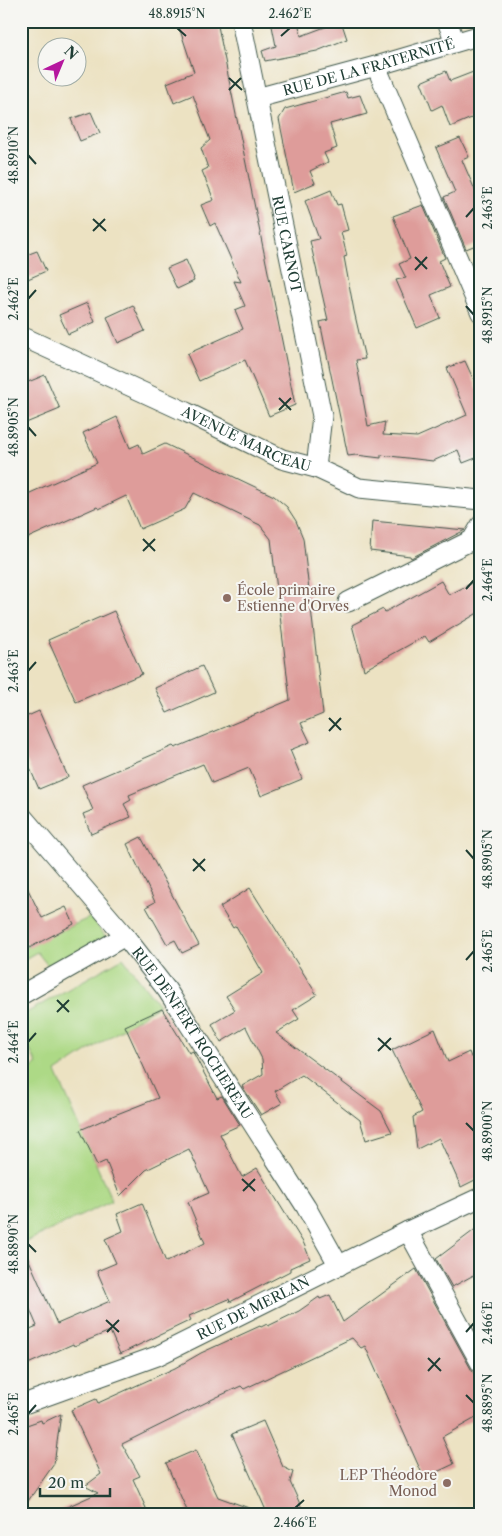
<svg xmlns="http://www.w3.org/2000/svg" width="502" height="1536" viewBox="0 0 502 1536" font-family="'Libre Caslon Text',serif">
<rect width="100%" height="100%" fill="#f6f6f2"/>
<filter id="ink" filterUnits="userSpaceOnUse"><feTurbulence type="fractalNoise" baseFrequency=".02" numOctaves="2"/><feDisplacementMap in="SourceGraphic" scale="10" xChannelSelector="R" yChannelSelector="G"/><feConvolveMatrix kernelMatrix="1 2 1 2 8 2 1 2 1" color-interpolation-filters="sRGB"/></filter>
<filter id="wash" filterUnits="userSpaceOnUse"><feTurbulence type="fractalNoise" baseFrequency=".0096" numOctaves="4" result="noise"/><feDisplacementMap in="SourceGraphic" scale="20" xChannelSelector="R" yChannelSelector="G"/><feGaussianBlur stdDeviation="1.12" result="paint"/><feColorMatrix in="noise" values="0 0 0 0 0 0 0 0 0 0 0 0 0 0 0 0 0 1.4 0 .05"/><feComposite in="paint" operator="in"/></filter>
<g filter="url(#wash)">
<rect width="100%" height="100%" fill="#ece2c2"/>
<!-- green -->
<g fill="#add986" stroke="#668b5d">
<path d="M91,917L109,941L53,972L37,952L21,961V949Z"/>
<path d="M123,958L159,1005L56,1072L112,1201L21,1244V1075L37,1064L21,1033V1016Z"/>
</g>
<g id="blocks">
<!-- building -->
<g fill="#de9c9a">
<path d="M177,21H217L295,405L269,416L245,360L199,381L187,354L243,329L235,310L245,306L234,281L241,282L215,223L210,226L201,205L214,200L202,171L208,168L201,148L210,140L193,95L174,103L167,83L194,72Z"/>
<path d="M271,21H298L301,36L341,21L347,39L317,51L265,61L262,51L276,46Z"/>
<path d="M481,69V114L450,127L442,105L432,110L421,82L446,71L450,81Z"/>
<path d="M346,92L348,98L360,95L367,114L330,124L337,148L324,153L328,162L310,171L315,183L294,192L279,119L285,109Z"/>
<path d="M91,112L100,133L80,141L71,119Z"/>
<path d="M460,138L469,157L462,160L481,204V243L466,249L444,197L455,192L436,148Z"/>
<path d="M331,190L337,205L341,204L348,230L341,232L347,256L344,257L354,311L365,359L356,360L368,426L385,422L383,435L417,437L467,415L447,368L465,361L481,396V456L463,463L458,450L433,461L381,455V458L356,455L348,456L320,322L328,320L310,241L319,239L305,201Z"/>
<path d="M423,205L445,258L439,261L450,287L431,295L440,318L417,328L396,280L406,278L399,264L410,259L393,216Z"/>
<path d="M37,251L46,271L21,282V257Z"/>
<path d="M186,260L194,278L193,279L194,281L177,289L167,268Z"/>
<path d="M87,303L95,322L68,334L59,315Z"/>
<path d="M133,305L145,331L118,343L107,317Z"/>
<path d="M45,375L60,409L21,425V385Z"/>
<path d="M117,417L130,448L139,444L143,454L165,444L274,496L287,507L296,521L303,538L323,714L301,723L310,742L290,750L302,779L261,796L249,768L212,783L203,764L129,795L131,800L124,804L131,817L91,834L83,814L93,810L82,785L173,746L175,748L290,700L271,539L260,525L194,493L185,509L140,529L126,496L99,509L97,507L21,541V497L97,463L83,433Z"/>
<path d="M372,521L404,524L465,530L411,558L410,556L370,551Z"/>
<path d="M481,578V611L429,642L425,636L364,670L352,625L383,609L385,612L441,581L449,595Z"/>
<path d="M114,611L142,674L76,702L48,640Z"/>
<path d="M202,666L214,692L167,713L155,688Z"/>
<path d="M39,711L68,777L39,789L21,748V719Z"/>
<path d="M141,837L199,945L182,953L175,940L167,944L146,907L155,902L127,844Z"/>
<path d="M21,875L42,918L66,907L74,924L29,948L21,933Z"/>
<path d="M250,888L317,995L293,1010L299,1019L276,1033L381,1111L392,1132L366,1140L360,1120L302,1075L275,1091L282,1103L261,1115L242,1086L263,1074L262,1059L246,1027L221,1042L212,1024L235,1010L226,996L263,973L236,926L233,928L220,907Z"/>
<path d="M162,1009L189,1053L193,1051L194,1054L217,1098L222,1096L240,1125L220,1134L242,1177L257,1168L304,1244L310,1259L290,1268V1271L230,1302L229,1299L189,1316L191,1320L120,1354L110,1331L74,1346L73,1344L21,1367V1333L37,1326L21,1289V1242L57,1324L110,1301L97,1271L116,1263L105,1239L123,1231L117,1214L142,1203L166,1262L205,1243L188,1202L209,1193L189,1149L146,1170L120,1196L106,1161L97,1165L80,1130L117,1114L158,1098L125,1026Z"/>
<path d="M435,1029L448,1062L469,1052L471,1057L481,1053V1177L461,1187L439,1138L417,1149L413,1117L422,1112L392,1050Z"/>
<path d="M481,1225V1271L452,1287L436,1259Z"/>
<path d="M416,1269L471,1369L481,1384V1415L442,1437L454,1464L424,1478L365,1346L361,1348L352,1338L244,1389L241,1386L217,1397L122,1444L140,1476L133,1479L149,1515H49L98,1493L85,1486L101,1474L71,1410L96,1399L98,1403L175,1368L201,1353L260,1326L261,1327L267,1324L268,1326L299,1311L319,1297L320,1299L330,1295L343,1322Z"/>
<path d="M61,1414L54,1464L21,1511V1427L41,1420L42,1423Z"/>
<path d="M263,1421L283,1467L293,1472L290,1482L305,1515H268L232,1434Z"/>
<path d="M196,1450L218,1497L260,1512L259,1515H189L166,1463Z"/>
</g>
</g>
</g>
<g filter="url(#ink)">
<use href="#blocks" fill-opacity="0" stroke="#3e5649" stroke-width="1"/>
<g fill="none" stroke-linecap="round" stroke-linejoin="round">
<!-- street casing -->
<g stroke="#3e5649" stroke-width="21">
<g id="street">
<path id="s1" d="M241,21L322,416L316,468"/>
<path d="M447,21L455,42"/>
<path d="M376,66L481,313"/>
<path id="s2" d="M257,98L376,66L481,35"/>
<path id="s3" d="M21,336L186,412L282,459L316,468L359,488L481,500"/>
<path d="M348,602L472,540L481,525"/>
<path id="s4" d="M21,815L125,936L167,990L306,1207L339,1266"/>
<path d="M21,995L125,936"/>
<path d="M408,1231L481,1364"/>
<path id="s5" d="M21,1405L157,1356L408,1231L481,1197"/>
</g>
</g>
<!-- street -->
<use href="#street" stroke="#fff" stroke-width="19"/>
</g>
</g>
<!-- ticks -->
<path fill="none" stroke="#1f3d34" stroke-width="2" d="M177,28L186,36M281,36L290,28M229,78L242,90M229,90L241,78M28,155L36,164M466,217L474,208M93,219L106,231M93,231L105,219M415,257L427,269M415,270L427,257M28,299L36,290M466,306L474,315M279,398L291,410M279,410L291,398M28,427L36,436M143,539L155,551M143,551L155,539M466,589L474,580M28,671L36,662M329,718L341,730M329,731L341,718M466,850L474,859M193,859L205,871M193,871L205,859M466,960L474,951M57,1000L69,1012M57,1012L69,1000M378,1038L391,1050M28,1042L36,1033M378,1051L391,1038M466,1123L474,1131M242,1179L255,1191M243,1191L255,1179M28,1244L36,1252M106,1320L119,1332M107,1332L119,1320M466,1332L474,1323M428,1358L441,1371M428,1371L440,1358M466,1395L474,1403M28,1414L36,1405M295,1508L304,1500"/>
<!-- markers -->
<g fill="#8d6e63" stroke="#f6f6f2" stroke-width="2">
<circle cx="227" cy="598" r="5"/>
<circle cx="447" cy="1483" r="5"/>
</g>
<g text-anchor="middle" stroke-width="4" stroke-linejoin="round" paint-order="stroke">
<!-- street labels -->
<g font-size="14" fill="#1f3d34" stroke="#f6f6f2">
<text dy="5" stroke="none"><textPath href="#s2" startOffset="116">RUE DE LA FRATERNITÉ</textPath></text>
<text dy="5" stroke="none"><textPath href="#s1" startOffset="228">RUE CARNOT</textPath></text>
<text dy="5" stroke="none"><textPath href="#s3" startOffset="248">AVENUE MARCEAU</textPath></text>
<text dy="5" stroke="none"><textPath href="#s4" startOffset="278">RUE DENFERT ROCHEREAU</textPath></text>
<text dy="5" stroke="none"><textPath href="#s5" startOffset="252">RUE DE MERLAN</textPath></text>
</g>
<!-- education labels -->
<g font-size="14" fill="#785e54" stroke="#f6f6f2" text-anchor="start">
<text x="237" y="595">École primaire<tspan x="237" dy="16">Estienne d'Orves</tspan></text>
<text x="437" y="1480" text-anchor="end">LEP Théodore<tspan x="437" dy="16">Monod</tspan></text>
</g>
</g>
<!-- margin -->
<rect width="502" height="1536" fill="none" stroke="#f6f6f2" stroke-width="55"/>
<!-- north arrow -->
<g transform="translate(62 62) rotate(44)"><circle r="24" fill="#f6f6f2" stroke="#a0aca6"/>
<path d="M0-4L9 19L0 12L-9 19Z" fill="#b5179e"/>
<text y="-8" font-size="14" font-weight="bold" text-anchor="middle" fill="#1f3d34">N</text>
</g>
<!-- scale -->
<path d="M40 1488v8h70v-8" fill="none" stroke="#1f3d34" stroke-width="2.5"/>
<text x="48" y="1488" font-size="15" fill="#1f3d34" stroke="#f6f6f2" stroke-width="4" paint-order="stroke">20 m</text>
<rect x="28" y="28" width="446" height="1480" fill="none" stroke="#1f3d34" stroke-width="2"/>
<g font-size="12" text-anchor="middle" fill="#1f3d34">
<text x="177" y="18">48.8915°N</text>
<text x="290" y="18">2.462°E</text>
<text transform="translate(14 155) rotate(-90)" y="4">48.8910°N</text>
<text transform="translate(488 208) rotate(-90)" y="4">2.463°E</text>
<text transform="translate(14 299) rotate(-90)" y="4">2.462°E</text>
<text transform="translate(488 315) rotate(-90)" y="4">48.8915°N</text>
<text transform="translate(14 427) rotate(-90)" y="4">48.8905°N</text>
<text transform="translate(488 580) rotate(-90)" y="4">2.464°E</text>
<text transform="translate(14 671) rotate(-90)" y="4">2.463°E</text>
<text transform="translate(488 859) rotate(-90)" y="4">48.8905°N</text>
<text transform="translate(488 951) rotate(-90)" y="4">2.465°E</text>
<text transform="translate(14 1042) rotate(-90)" y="4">2.464°E</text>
<text transform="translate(488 1131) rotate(-90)" y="4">48.8900°N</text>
<text transform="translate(14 1244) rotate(-90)" y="4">48.8890°N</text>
<text transform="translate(488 1323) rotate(-90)" y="4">2.466°E</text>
<text transform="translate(488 1403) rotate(-90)" y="4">48.8895°N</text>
<text transform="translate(14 1414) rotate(-90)" y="4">2.465°E</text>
<text x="295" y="1527">2.466°E</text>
</g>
</svg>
